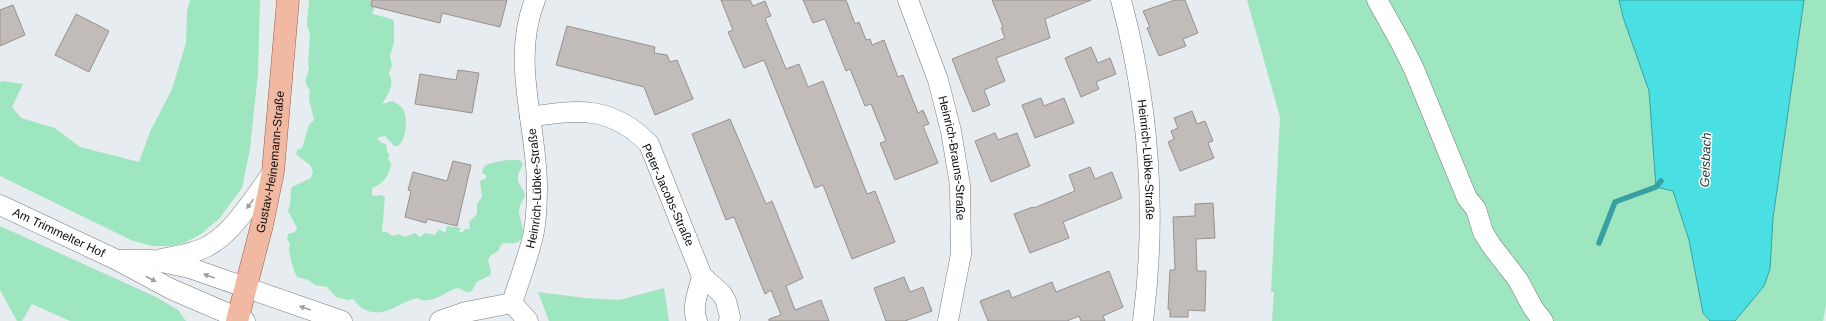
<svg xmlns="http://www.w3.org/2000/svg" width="1826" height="321" viewBox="0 0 1826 321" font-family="Arial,sans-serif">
<rect width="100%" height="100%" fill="#e7ecf0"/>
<!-- green -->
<g fill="#9ee6bf">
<path d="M190,0H260L258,73L250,149L242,188L219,219L201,234L184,243L173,246H152L131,240L0,176V82L3,81L23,84L12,107L21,118L55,128L80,147L139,162L150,132L172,89L186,43L187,11Z"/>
<path d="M309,0H370L375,5L372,14L389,18L394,21V42L390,56L392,65L389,74C395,84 388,95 382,104L392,101C396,103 402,106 404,111C408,121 406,140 398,146H394L385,136L379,137L377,139L382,143L386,144L387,152L390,155L388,159L391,163C390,175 383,184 372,188V195L376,196L381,195L385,197L382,232H387L392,236L399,234L405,237L415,233L420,237L425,233L435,235L439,229L445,233L447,226L461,228L458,232H463L465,229H470L469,222L477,214V204L482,197L480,181L486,178V175L482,173C483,170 483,167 486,165C492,162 515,158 521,161L523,164L518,175V181L525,194C524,200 519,205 519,212C519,218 530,240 515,243C511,244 507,242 502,244L498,251L490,256L488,261C495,280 488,274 477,282C474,284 474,291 469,292C465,293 461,288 457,288C444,292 431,306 417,298C399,302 383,321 362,308C359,306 356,302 353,299L348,300L336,297L327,287L315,285L308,280L297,277C293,269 287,250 290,243L287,240L288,234L295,232L297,228L288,211C292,203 289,195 292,187L311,178L313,171C311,162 301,160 296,154L297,150L302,148L309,125L314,120L309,99L310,91C302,78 307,81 309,68L308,65L310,35L307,24Z"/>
<path d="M1247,0H1619L1623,17L1649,91L1656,186L1673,191L1689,240L1703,313L1710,321H1272L1274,292H1271L1280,117Z"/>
<path d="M1804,0H1826V305L1823,321H1735L1764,286L1770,269L1773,218Z"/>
<path d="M0,226L156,297L178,310L186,321H70L32,304L22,321H17L0,290Z"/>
<path d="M664,288L669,321H549L538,292L585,298L619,300Z"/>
</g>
<!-- water -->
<path fill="#4adfe2" stroke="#37a0a2" d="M1619,0H1804L1773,218L1770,269L1764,286L1735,321H1710L1703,313L1689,240L1673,191L1656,187L1649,91L1623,17Z"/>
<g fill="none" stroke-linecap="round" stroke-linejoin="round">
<!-- stream -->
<path stroke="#37a0a2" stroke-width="5.5" d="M1599,243L1615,202L1656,187L1661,181"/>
</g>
<!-- building -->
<g fill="#c1bbba" stroke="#979190">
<path d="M372,0H507L500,27L442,13L440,23L371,6Z"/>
<path d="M721,0H750L753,6L765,1L771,16L765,18L786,69L799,64L808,87L823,81L867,194L875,191L895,242L852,259L823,185L815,188L764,60L744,68L728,32L733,30Z"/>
<path d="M803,0H846L855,24L859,22L866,40L870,39L872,45L884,40L898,77L903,75L918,113L923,110L929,124L923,126L938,163L895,180L880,143L886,141L871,104L865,106L850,69L846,71L825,19L813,23Z"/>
<path d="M992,0H1091L1045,19L1050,38L996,58L1005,81L984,90L990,105L973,112L952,59L1005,38L1001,28L1003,27Z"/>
<path d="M1175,0H1185L1198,33L1183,39L1186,46L1159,56L1147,28L1150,27L1143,11Z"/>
<path d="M13,5L25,35L0,46V10Z"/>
<path d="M76,14L109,31L89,72L55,55Z"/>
<path d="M567,26L655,47L654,53L667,55L670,62L677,60L693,99L655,115L644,87L556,65Z"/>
<path d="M1091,47L1098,63L1110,58L1116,74L1096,82L1099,89L1081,97L1065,58Z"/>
<path d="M458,70L479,73L472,113L415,104L420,74L456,80Z"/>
<path d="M1041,98L1044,106L1064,98L1074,123L1035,138L1022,105Z"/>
<path d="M1192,111L1197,124L1205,121L1213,141L1208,143L1214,158L1180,171L1168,142L1174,139L1171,131L1178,128L1174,118Z"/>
<path d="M730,119L766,204L772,201L803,278L786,286L795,310L821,300L829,321H769V319L781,315L771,290L765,294L734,217L726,220L692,134Z"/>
<path d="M995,133L998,140L1017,133L1030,166L991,182L975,141Z"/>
<path d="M453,161L471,165L457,226L427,219L426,223L405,217L411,191L408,190L413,172L447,181Z"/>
<path d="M1090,167L1095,179L1112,172L1122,198L1063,222L1069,238L1030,253L1014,214L1033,207L1034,208L1075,191L1069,175Z"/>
<path d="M1213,203L1215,238L1196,239L1197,271H1206L1205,311L1188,310V317H1170V309H1168L1170,270H1175L1173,217L1195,216V204Z"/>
<path d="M1109,271L1123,307L1103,316L1105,321H1081L1079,316L1067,321H988L980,301L1009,290L1012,298L1052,282L1056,292Z"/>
<path d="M904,277L910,292L923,287L932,311L905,321H886L874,288Z"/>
</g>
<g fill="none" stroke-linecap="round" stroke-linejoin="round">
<!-- minor casing -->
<g stroke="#767a7e" stroke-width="21">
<g id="minor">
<path id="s1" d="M908,0L938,80L951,131L960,185L961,254L948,321"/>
<path id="s2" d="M1121,0C1149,105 1157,213 1143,321"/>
<path d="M1377,0L1401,43L1414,69L1467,198L1476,209L1483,232L1491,245L1518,280L1533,308L1543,321"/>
<path d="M530,117C579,109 612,106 649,144L702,276L722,294L726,301L730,317L729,321"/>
<path id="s3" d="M0,205L117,260L171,289L245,321"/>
<path d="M161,259C176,256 194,254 208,246C233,233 256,195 273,172"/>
<path d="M119,260H152L190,268L342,321"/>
<path id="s4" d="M512,303C519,281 528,258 533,236C537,219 537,201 537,184C536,122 511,60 535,0"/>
<path d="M512,303L528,321"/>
<path d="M440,321L466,312L512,303"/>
<path d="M697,321C691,307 699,290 702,276"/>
</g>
</g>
<!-- major casing -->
<g stroke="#9b5d46" stroke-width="23">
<g id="major">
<path id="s5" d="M237,321L262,225L273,172L288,0"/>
</g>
</g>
<!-- minor -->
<use href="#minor" stroke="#fff" stroke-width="20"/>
<!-- major -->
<use href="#major" stroke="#f1b8a2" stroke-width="22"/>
</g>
<!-- one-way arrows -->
<defs><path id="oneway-solid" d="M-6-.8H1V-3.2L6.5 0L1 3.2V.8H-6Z"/></defs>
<g fill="#9d9e9f">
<use href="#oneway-solid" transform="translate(250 204) rotate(126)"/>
<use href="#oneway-solid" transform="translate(209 276) rotate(-160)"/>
<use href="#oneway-solid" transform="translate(151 279) rotate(28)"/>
<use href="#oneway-solid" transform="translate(305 308) rotate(-161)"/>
</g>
<g text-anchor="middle" stroke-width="3" stroke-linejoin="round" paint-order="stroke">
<!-- street labels -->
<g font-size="12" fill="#0b0c0e" stroke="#fff">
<text dy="4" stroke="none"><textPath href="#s1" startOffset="165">Heinrich-Brauns-Straße</textPath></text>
<text dy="4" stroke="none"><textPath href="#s2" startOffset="162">Heinrich-Lübke-Straße</textPath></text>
<text dy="4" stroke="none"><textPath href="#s5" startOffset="163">Gustav-Heinemann-Straße</textPath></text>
<text dy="4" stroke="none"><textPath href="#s4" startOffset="118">Heinrich-Lübke-Straße</textPath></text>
<text transform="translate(668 195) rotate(66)" y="4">Peter-Jacobs-Straße</text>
<text dy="4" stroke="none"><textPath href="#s3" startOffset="65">Am Trimmelter Hof</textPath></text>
</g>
<!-- water labels -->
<g font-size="13" font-style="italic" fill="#1d3636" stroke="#fff">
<text transform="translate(1705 160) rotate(-88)" y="5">Geisbach</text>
</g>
</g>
</svg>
